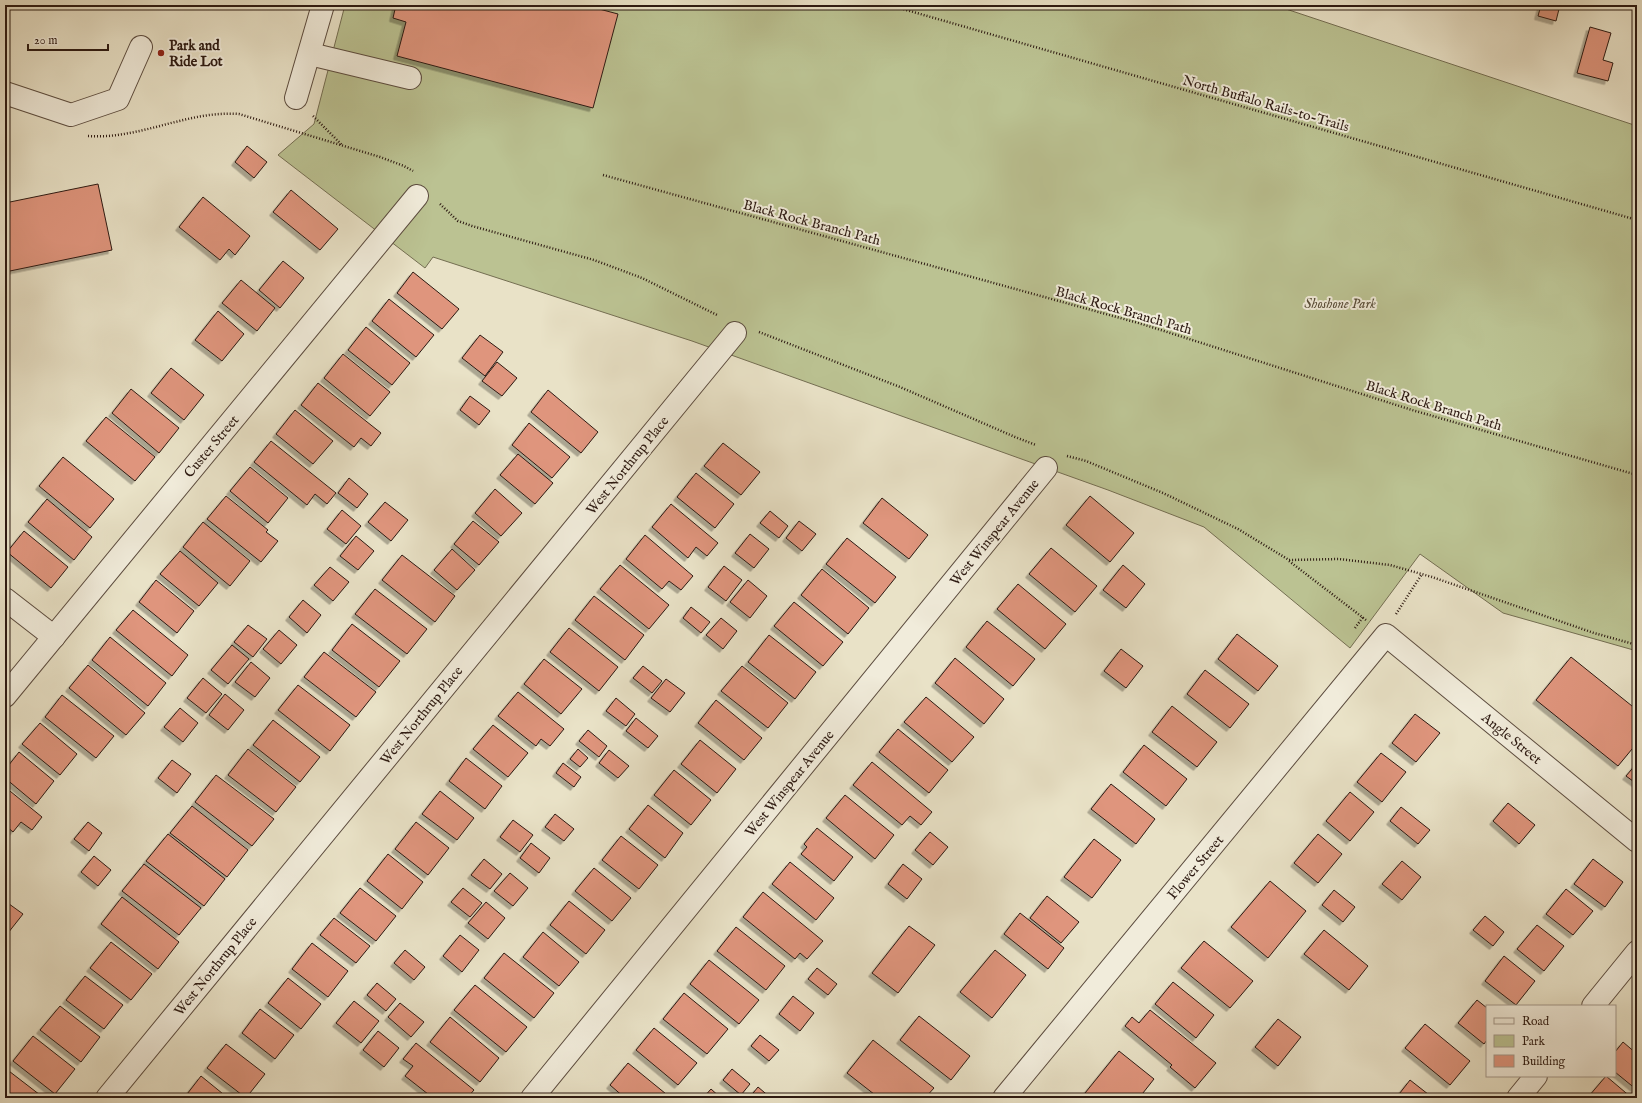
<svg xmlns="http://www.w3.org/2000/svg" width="1642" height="1103" viewBox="0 0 1642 1103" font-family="'IM FELL English',serif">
<defs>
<filter id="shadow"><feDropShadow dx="-3.5" dy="3.5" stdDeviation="0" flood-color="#0004"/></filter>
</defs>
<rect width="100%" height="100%" fill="#e9e2c7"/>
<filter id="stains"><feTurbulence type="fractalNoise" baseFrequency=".005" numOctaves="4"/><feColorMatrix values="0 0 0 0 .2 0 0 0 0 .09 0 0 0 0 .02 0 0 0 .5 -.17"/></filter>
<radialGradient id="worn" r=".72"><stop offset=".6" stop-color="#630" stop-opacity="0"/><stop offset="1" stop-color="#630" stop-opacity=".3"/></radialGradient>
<!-- green -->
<path fill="#bbc292" stroke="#746e52" d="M345,5H1274L1637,126V651L1503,613L1420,554L1350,648L1204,527L1108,490L692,341L433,257L425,268L278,155L314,124Z"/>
<!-- building -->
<g fill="#df957d" stroke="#2d1a12" filter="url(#shadow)">
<path d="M396,5H584L618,14L593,108L397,56L406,22L393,18Z"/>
<path d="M1541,5H1560L1556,21L1538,16Z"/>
<path d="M1590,27L1611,33L1603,60L1613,63L1608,81L1577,73Z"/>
<path d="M247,146L267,162L254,178L235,162Z"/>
<path d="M98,184L112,250L5,272V203Z"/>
<path d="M291,190L338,229L320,250L273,212Z"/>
<path d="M203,197L250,236L235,255L229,249L220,260L179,227Z"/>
<path d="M283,261L304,278L280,308L259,290Z"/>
<path d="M413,272L459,309L442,329L397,293Z"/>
<path d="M241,280L275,308L257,331L222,303Z"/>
<path d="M389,299L434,335L416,357L372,321Z"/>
<path d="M218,311L244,334L222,361L195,340Z"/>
<path d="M366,327L410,363L392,385L348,350Z"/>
<path d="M480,335L503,352L485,376L462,358Z"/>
<path d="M343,354L390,392L370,416L324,378Z"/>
<path d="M497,362L517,378L502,396L482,381Z"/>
<path d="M171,368L204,395L184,420L151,393Z"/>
<path d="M318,383L381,433L371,446L361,438L354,447L301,405Z"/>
<path d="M131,389L179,428L159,453L112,413Z"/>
<path d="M548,390L598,432L581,453L531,412Z"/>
<path d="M470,396L490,411L479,425L460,410Z"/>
<path d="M295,410L333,441L313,464L276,434Z"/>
<path d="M106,417L155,457L135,481L86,441Z"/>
<path d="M529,423L570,457L552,478L512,445Z"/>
<path d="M271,441L336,493L327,504L315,494L307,505L254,462Z"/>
<path d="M723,443L760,472L741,495L704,466Z"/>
<path d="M518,454L553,483L535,504L500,475Z"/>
<path d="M63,457L114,499L90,528L39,486Z"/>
<path d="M250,467L288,498L268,523L230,491Z"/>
<path d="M696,473L734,504L715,528L677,497Z"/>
<path d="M349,478L368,494L357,508L338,493Z"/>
<path d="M495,489L522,513L501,536L475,513Z"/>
<path d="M226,496L268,530L266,532L278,541L261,562L207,519Z"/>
<path d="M1090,496L1134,533L1110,562L1066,525Z"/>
<path d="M882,498L928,535L909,559L863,523Z"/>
<path d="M47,499L92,537L74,560L28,522Z"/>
<path d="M385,502L408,520L391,541L368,522Z"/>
<path d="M671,504L718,543L707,556L696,547L688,558L652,527Z"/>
<path d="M342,510L361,526L346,544L327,529Z"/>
<path d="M770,511L788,526L779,538L760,523Z"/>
<path d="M473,521L499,542L479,565L454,544Z"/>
<path d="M799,521L816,534L802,551L786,538Z"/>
<path d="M203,522L250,561L230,586L183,547Z"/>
<path d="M24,531L68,567L51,588L7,552Z"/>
<path d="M750,534L769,549L754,568L735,553Z"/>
<path d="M645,535L693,576L681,590L669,581L662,589L626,559Z"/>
<path d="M356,536L374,551L358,570L340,556Z"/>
<path d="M847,538L896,577L875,603L826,564Z"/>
<path d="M1051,548L1097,586L1075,612L1029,574Z"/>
<path d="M452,549L475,570L457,590L434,570Z"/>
<path d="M180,551L218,583L199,606L160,574Z"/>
<path d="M402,555L455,596L435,622L382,580Z"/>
<path d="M620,565L669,605L649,629L600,589Z"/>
<path d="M1123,565L1145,584L1126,608L1103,590Z"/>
<path d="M724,566L742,580L726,601L708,587Z"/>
<path d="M330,567L349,582L333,601L314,585Z"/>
<path d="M822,569L869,608L848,634L801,595Z"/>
<path d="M156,580L194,611L177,633L139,602Z"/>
<path d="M748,580L767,596L750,618L730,602Z"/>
<path d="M1018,584L1066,624L1045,649L997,609Z"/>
<path d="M375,589L427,629L407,654L355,614Z"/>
<path d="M594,596L644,635L625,660L575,620Z"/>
<path d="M303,600L321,615L307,633L289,617Z"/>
<path d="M794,602L843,642L823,666L774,626Z"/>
<path d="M691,607L710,622L701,633L683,618Z"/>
<path d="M133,610L188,655L172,676L116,630Z"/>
<path d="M721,618L737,631L723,649L706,635Z"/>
<path d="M987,621L1035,659L1013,686L966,647Z"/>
<path d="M352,624L400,661L379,687L332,650Z"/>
<path d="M248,625L267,639L253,657L234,642Z"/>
<path d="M569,628L618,667L599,691L550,652Z"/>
<path d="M279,630L297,645L281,664L263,649Z"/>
<path d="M1237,634L1278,666L1258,691L1218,659Z"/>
<path d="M769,635L816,672L795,699L748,662Z"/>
<path d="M110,637L166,683L148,706L92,660Z"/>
<path d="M232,645L249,659L228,684L211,670Z"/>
<path d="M1121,649L1143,666L1126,688L1104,671Z"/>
<path d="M324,652L376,692L356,717L304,677Z"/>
<path d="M1571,657L1637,710V743L1618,766L1536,700Z"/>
<path d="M955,658L1004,699L984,724L935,683Z"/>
<path d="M544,659L582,689L561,714L524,684Z"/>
<path d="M251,662L270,678L255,697L235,682Z"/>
<path d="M88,665L145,713L126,735L69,688Z"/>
<path d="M643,666L662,681L652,693L633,678Z"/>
<path d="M742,666L788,703L768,728L721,691Z"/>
<path d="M1205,670L1249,704L1230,728L1187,694Z"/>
<path d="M203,678L222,694L206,713L187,698Z"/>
<path d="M666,679L685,693L670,712L651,698Z"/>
<path d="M298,685L350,725L330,751L278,710Z"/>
<path d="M518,692L564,729L550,746L541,739L536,746L498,716Z"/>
<path d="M225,694L244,710L228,730L209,715Z"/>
<path d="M62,695L114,736L96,758L45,717Z"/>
<path d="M926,697L974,737L952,762L904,722Z"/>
<path d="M616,698L635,714L626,726L606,711Z"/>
<path d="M716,700L762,738L744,760L698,723Z"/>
<path d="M1172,706L1217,742L1197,767L1152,732Z"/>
<path d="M180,708L198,723L183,742L164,727Z"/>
<path d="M1415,714L1440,733L1416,762L1392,743Z"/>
<path d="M636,718L658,736L648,748L626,731Z"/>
<path d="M273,720L320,757L300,782L253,745Z"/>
<path d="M40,723L77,754L60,775L22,744Z"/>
<path d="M493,725L528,753L508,777L473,749Z"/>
<path d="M898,729L948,770L929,793L879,752Z"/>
<path d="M588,730L607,746L599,757L579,741Z"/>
<path d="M700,740L736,769L717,793L681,764Z"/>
<path d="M1144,745L1187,779L1166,806L1123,772Z"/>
<path d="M248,749L296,787L276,812L228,775Z"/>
<path d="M578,749L588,758L580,767L570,759Z"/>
<path d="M609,750L629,766L618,778L599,763Z"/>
<path d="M19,752L54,781L36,804L5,778V770Z"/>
<path d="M1381,753L1406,772L1382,802L1357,782Z"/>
<path d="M466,758L502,786L485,809L449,781Z"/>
<path d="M172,760L191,774L177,793L158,778Z"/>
<path d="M872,762L932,812L921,825L910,816L902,825L853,785Z"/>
<path d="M563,763L581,777L574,787L556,773Z"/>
<path d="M1637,763V784L1626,776Z"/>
<path d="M674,770L711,800L691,825L654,795Z"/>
<path d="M216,775L274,819L252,846L195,802Z"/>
<path d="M1111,784L1155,819L1136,844L1091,809Z"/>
<path d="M5,787L42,817L32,830L21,822L13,832L5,825Z"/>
<path d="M440,791L474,818L457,840L422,814Z"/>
<path d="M1350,792L1374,812L1350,841L1326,821Z"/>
<path d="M845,795L894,835L875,859L826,818Z"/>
<path d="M1508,803L1535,825L1519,844L1493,821Z"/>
<path d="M648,805L683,833L665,858L629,829Z"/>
<path d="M192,806L248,850L227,877L170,833Z"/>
<path d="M1401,807L1430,830L1418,844L1390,821Z"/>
<path d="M555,814L574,829L564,841L545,827Z"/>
<path d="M513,820L533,835L520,852L500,837Z"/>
<path d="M88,822L102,833L89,851L74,839Z"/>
<path d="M416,822L449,848L428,875L395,849Z"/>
<path d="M817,828L853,857L834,881L801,854L807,847L804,844Z"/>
<path d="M930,832L948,847L933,865L915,850Z"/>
<path d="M168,834L225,879L204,906L146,861Z"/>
<path d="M1318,834L1342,854L1318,883L1294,863Z"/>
<path d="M621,836L658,865L639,889L602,860Z"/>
<path d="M1094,839L1121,860L1092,898L1064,877Z"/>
<path d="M531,843L550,858L539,873L520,858Z"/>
<path d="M388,854L423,882L402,909L367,881Z"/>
<path d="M94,856L111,870L98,886L81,872Z"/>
<path d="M484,859L502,874L490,889L471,875Z"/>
<path d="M1593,859L1623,882L1605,907L1574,884Z"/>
<path d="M1402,861L1421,877L1402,900L1382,884Z"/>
<path d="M790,862L834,898L816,920L772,884Z"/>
<path d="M144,864L201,908L179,935L122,891Z"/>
<path d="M903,864L922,879L907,899L888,884Z"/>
<path d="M594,868L631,898L612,921L575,891Z"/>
<path d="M510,873L528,888L513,906L494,891Z"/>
<path d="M1270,881L1306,911L1268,958L1231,927Z"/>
<path d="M360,888L396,916L376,941L340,913Z"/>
<path d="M463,888L482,903L470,917L451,902Z"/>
<path d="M1566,889L1593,911L1573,935L1546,914Z"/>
<path d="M1334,890L1355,907L1343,922L1322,905Z"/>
<path d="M763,892L823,941L807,959L800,953L795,959L743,917Z"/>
<path d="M1047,896L1079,922L1061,943L1030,918Z"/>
<path d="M122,897L179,942L158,969L101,924Z"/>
<path d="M5,901L23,914L8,933L5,931Z"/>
<path d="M569,901L605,930L586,954L550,925Z"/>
<path d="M486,902L505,918L488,939L468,923Z"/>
<path d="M1020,913L1064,948L1048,969L1004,934Z"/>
<path d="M1485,916L1504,932L1493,946L1473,930Z"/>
<path d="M334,918L370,946L356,963L320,935Z"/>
<path d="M1537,925L1564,946L1544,971L1517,949Z"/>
<path d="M909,926L935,945L898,993L872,973Z"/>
<path d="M736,927L785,966L766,990L717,951Z"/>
<path d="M1324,930L1368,966L1349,990L1304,954Z"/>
<path d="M543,932L579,962L559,986L523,957Z"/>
<path d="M460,935L479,950L462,972L443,956Z"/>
<path d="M1204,941L1253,981L1230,1008L1181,968Z"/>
<path d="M111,942L152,974L131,1000L90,968Z"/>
<path d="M312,943L348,971L328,997L292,969Z"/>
<path d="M405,950L425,967L414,980L394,963Z"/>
<path d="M995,950L1026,975L992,1018L960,992Z"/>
<path d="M504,953L554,993L534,1018L484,978Z"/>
<path d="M1504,956L1535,981L1516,1005L1485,981Z"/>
<path d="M709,960L759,1000L739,1024L690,984Z"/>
<path d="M817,968L837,984L828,995L808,979Z"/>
<path d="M85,976L123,1005L104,1029L66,1000Z"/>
<path d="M288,978L321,1004L301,1029L268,1003Z"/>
<path d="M1173,982L1214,1015L1196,1038L1155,1004Z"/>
<path d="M377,983L396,999L386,1011L367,995Z"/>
<path d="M475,985L527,1027L506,1052L454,1010Z"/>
<path d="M684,993L728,1029L707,1054L663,1019Z"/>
<path d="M793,996L814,1013L800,1031L779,1014Z"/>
<path d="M1477,1000L1487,1008V1040L1484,1044L1458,1023Z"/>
<path d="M354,1001L379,1021L361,1043L336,1023Z"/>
<path d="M400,1003L424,1022L411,1037L388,1017Z"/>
<path d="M60,1006L100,1037L81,1062L40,1030Z"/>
<path d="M260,1009L294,1035L275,1059L242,1033Z"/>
<path d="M1150,1010L1216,1063L1195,1088L1170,1067L1172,1065L1125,1026L1132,1017L1139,1023Z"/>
<path d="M919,1016L970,1056L951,1080L900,1040Z"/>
<path d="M450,1017L499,1058L480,1082L430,1042Z"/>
<path d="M1278,1019L1301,1037L1278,1066L1255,1047Z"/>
<path d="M1425,1024L1470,1061L1450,1085L1405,1048Z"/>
<path d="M654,1028L697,1063L678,1085L636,1050Z"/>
<path d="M378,1031L399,1048L384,1067L363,1050Z"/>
<path d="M760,1035L779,1050L769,1061L751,1046Z"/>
<path d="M33,1036L75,1069L55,1094L13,1061Z"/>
<path d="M873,1040L934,1088L925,1098H879L847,1073Z"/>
<path d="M1623,1042L1637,1054V1090L1615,1072V1052Z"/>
<path d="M416,1043L474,1090L467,1098H433L405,1076L413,1066L403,1059Z"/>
<path d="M226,1044L265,1074L246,1098L207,1068Z"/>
<path d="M1119,1051L1154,1079L1139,1098H1081Z"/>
<path d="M628,1063L671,1098H625L610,1085Z"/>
<path d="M5,1068L44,1098H5Z"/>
<path d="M732,1069L750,1084L741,1095L723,1080Z"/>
<path d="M201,1076L228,1098H184Z"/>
<path d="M1606,1076L1632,1098H1591L1589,1096Z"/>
<path d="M1410,1080L1433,1098H1396Z"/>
<path d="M758,1087L771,1098H749Z"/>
<path d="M711,1089L721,1098H703Z"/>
</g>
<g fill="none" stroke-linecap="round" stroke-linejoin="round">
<!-- minor casing -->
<g stroke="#5c4c3f" stroke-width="24">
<g id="minor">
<path d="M310,54L410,78"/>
<path d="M5,93L71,115L118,99L141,47"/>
<path d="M296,98L323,5"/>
<path d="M5,599L54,637"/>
<path d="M5,696L417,196"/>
<path d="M1593,1006L1637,952"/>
<path d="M107,1098L735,333"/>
<path d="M532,1098L1046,468"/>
<path d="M1004,1098L1386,635L1637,841"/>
<path d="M1518,1098L1536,1076"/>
</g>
</g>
<!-- path -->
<g stroke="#2d1a12" stroke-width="2.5" stroke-dasharray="1 2" stroke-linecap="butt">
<path d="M889,5L1637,220"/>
<path d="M313,116L342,145"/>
<path d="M88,136C139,140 188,110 239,114L380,157L404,166L413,171"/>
<path d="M603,175L1142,324L1412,410L1637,475"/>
<path d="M440,204L458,221L472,226L594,260L642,278L717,315"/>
<path d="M759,332L900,387L1015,437L1036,445"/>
<path d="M1067,456L1086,461L1163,493L1238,529L1289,560L1339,559L1390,565L1432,577L1594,633L1637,645"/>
<path d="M1289,561L1366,620"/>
<path d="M1396,614L1422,574"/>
<path d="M1355,628L1363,617"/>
</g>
<!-- minor -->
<use href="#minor" stroke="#f1ecdb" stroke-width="22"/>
</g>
<!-- markers -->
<circle fill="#8f2418" stroke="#f1ecdb" stroke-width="1.5" cx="161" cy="53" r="4"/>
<g text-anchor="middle" stroke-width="4" stroke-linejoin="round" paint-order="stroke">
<!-- poi labels -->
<g font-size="14" font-weight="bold" fill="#2d1a12" stroke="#f1ecdb" text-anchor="start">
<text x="169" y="50">Park and<tspan x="169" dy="16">Ride Lot</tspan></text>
</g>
<!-- street labels -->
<g font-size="14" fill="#2d1a12" stroke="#f1ecdb">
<text transform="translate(1266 103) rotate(16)" y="5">North Buffalo Rails-to-Trails</text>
<text transform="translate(812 222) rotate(15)" y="5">Black Rock Branch Path</text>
<text transform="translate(1124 310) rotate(16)" y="5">Black Rock Branch Path</text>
<text transform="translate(1434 405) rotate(17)" y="5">Black Rock Branch Path</text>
<text transform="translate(211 446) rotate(-50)" y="5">Custer Street</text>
<text transform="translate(627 465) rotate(-51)" y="5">West Northrup Place</text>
<text transform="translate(994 532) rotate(-51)" y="5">West Winspear Avenue</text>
<text transform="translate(421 715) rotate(-51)" y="5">West Northrup Place</text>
<text transform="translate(1512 738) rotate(39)" y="5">Angle Street</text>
<text transform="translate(789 783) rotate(-51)" y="5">West Winspear Avenue</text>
<text transform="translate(1195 867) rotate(-50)" y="5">Flower Street</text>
<text transform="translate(215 966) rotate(-51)" y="5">West Northrup Place</text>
</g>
<!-- park labels -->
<g font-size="14" font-style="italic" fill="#584c38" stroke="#f1ecdb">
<text x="1340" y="308">Shoshone Park</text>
</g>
</g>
<!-- margin -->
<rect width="1642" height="1103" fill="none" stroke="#e9e2c7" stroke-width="20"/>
<rect x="6" y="6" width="1630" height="1091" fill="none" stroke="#2d1a12" stroke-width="2"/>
<rect x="10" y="10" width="1622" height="1083" fill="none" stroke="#2d1a12"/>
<!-- legend -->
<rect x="1486" y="1005" width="130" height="72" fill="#f1ecdb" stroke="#a3988b"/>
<rect x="1494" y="1018" width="20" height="6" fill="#f1ecdb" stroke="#a3988b"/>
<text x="1522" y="1025" font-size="12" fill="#2d1a12">Road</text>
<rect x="1494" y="1035" width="20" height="12" fill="#bbc292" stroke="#a3988b"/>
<text x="1522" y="1045" font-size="12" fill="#2d1a12">Park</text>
<rect x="1494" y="1055" width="20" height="12" fill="#df957d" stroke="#a3988b"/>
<text x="1522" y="1065" font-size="12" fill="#2d1a12">Building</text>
<!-- scale -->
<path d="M28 44v6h80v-6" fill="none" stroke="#2d1a12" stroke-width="2"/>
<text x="34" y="44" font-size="12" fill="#2d1a12" stroke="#f1ecdb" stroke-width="3" paint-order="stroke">20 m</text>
<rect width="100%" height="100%" filter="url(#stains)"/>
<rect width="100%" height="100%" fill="url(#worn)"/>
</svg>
